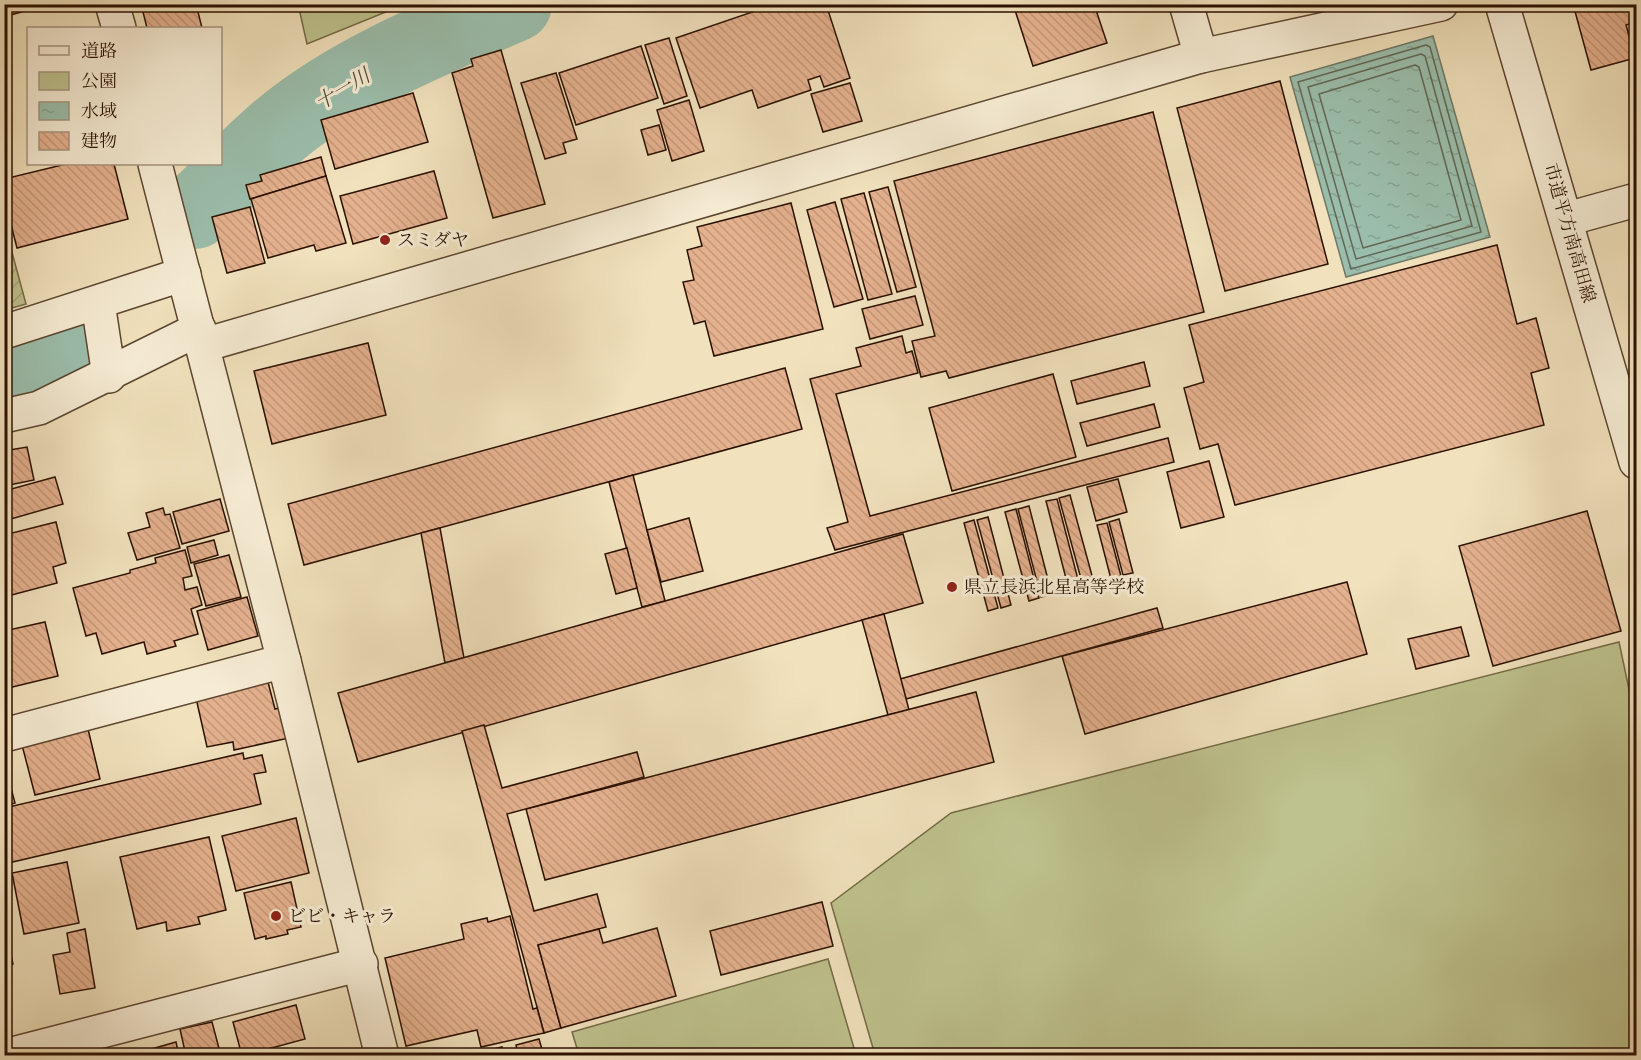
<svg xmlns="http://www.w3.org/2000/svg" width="1641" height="1060" viewBox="0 0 1641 1060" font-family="'IM FELL DW Pica','Noto Serif JP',serif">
<defs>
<pattern id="garden-furrows" width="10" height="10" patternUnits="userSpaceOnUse" patternTransform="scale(1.5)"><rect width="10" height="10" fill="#bec28e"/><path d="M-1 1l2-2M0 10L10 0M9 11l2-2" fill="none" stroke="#a3a679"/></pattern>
<pattern id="water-ripples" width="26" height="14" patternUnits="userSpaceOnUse" patternTransform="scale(1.5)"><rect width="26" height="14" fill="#9bbeac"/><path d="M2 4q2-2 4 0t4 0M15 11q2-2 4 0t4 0" fill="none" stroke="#86a292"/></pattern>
<pattern id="building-back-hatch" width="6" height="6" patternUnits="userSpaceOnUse" patternTransform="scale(1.5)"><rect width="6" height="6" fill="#e4b18e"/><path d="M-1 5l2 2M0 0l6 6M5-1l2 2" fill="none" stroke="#c49779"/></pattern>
</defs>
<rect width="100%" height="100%" fill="#f1e2bd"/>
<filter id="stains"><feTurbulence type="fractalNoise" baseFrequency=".00333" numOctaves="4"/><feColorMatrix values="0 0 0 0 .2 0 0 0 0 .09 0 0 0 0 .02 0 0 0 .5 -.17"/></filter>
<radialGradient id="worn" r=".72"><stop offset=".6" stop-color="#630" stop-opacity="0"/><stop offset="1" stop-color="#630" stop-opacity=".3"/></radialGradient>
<!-- park -->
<g fill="#bec28e" stroke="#746a47" stroke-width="1.5">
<path d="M298,4H403V5L307,44Z"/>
<path d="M1619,642L1636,722V1055H875L831,903L951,813Z"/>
<path d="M828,959L856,1055H579L572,1032Z"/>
</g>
<!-- garden -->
<path fill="url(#garden-furrows)" stroke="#746a47" stroke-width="1.5" d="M10,245L26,304L5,310V247Z"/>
<!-- water -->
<path fill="url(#water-ripples)" stroke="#6e7967" stroke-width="1.5" d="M1433,36L1490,237L1346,277L1290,77Z"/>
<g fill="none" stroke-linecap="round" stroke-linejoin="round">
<!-- shore -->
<g stroke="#636856" stroke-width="1.5">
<path d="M1426,45L1430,47L1481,232L1351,269L1298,82Z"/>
<path d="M1421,54L1425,56L1472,226L1356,259L1308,87Z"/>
<path d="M1415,65L1419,67L1461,220L1363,248L1319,94Z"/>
</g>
<!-- river -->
<g stroke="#9bbeac" stroke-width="76">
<path d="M195,211C226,182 255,149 288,123C353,71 438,37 514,4"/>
<path d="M4,378L72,355"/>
</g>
</g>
<!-- building -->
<g fill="url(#building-back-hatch)" stroke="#2b1100" stroke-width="1.5">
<path d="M4,4H46V5L4,17Z"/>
<path d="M141,4H196L202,28H147Z"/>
<path d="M776,4H826L850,78L824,87L820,76L808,80L811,90L758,108L752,90L700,108L676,38Z"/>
<path d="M1013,4H1094L1107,43L1033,66Z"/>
<path d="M1573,4H1636V22L1626,25L1635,58L1591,70Z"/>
<path d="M669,38L687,96L664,104L645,45Z"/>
<path d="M641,46L658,98L576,125L559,73Z"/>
<path d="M501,50L545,204L493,218L452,73L473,66L471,59Z"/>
<path d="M556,73L577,139L563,143L566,153L545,159L521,83Z"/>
<path d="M1280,81L1328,264L1225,291L1177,108Z"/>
<path d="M850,83L862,121L823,132L811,94Z"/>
<path d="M413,93L428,142L335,169L321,120Z"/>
<path d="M689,100L704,151L672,161L657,110Z"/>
<path d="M1153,112L1204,312L949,378L946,371L921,377L912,341L935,336L894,181Z"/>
<path d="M659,125L666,150L648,155L641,130Z"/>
<path d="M321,157L326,176L250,199L246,185L262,181L260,175Z"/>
<path d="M66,164H114L128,219L17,248L4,197V179Z"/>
<path d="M434,171L447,218L353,244L340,196Z"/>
<path d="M326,176L346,243L316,251L314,245L268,258L251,199Z"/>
<path d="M888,187L916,287L897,292L869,192Z"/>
<path d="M864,193L892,294L868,300L841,199Z"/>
<path d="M835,202L863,299L834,307L807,210Z"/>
<path d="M791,203L823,329L714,356L705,321L694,324L683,282L694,280L687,250L702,246L697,227Z"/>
<path d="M250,207L265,263L227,273L212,217Z"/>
<path d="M1497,245L1517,324L1536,318L1549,368L1531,373L1544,425L1235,505L1218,444L1200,449L1184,388L1204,382L1189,325Z"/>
<path d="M915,296L923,325L870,339L862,309Z"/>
<path d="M902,336L906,353L912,351L918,373L836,394L870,516L1168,438L1174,462L835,550L827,528L848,522L810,379L861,366L856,348Z"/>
<path d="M368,343L386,415L272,444L254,371Z"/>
<path d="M1144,362L1150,386L1077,404L1071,381Z"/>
<path d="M785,368L802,429L304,565L288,504Z"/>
<path d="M1053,374L1076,457L952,491L929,408Z"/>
<path d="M1154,404L1160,427L1087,446L1080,423Z"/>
<path d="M27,447L34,480L4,486V451Z"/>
<path d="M1209,461L1224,517L1181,528L1167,472Z"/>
<path d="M633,475L665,601L642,607L609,482Z"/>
<path d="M55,477L63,504L4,521V491Z"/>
<path d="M1118,479L1127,512L1096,521L1087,487Z"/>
<path d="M1070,495L1094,583L1083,586L1059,498Z"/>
<path d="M220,499L229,531L182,544L173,512Z"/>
<path d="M1057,499L1080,587L1069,590L1046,501Z"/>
<path d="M1029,506L1052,595L1041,597L1018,509Z"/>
<path d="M163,508L165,515L170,514L180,548L137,560L128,533L150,527L146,513Z"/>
<path d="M1016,509L1039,598L1029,601L1005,512Z"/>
<path d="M1587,511L1621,631L1493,666L1459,546Z"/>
<path d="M988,517L1011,605L1001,608L977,520Z"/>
<path d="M689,518L703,571L661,582L647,530Z"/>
<path d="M1119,519L1133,573L1123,575L1109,522Z"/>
<path d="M974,520L998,608L988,611L964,523Z"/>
<path d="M56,522L66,563L53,567L57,583L4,597V535Z"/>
<path d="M1107,523L1121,576L1111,579L1097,525Z"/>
<path d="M440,528L464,658L445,663L421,533Z"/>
<path d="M903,534L923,603L358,762L338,693Z"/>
<path d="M214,540L218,555L191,563L187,547Z"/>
<path d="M627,548L637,588L616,594L605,554Z"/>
<path d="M185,550L192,576L183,578L185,590L197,587L202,605L191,609L198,634L174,641L176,646L147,654L144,642L102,654L96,633L86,636L73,588L130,573V570L156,563L155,558Z"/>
<path d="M229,555L241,597L206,606L194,564Z"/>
<path d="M1347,582L1367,654L1085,734L1062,656Z"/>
<path d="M247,597L258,636L208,650L197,611Z"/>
<path d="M1157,608L1163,628L906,699L900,679Z"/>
<path d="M884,614L909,710L888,715L862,620Z"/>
<path d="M45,622L58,676L4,689V631Z"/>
<path d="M1461,627L1469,656L1416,669L1408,639Z"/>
<path d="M268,682L275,709L282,707L289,738L234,750L233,742L207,747L196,698Z"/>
<path d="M976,692L994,762L545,880L526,809Z"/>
<path d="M484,725L502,788L637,752L644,777L507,814L534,911L597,894L606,927L538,945L561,1028L544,1033L462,731Z"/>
<path d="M88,729L100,779L35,795L22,745Z"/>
<path d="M243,753L244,759L262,755L266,772L254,774L261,804L4,864V808Z"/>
<path d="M4,762L15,803L4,806Z"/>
<path d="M296,818L309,873L236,891L222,836Z"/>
<path d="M209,837L226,910L198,917L200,924L167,931L166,922L137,929L120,857Z"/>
<path d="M67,862L79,923L24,934L12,873Z"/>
<path d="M291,882L301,927L287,930L288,934L266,939V936L255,939L244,893Z"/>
<path d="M822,902L833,946L721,975L710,931Z"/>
<path d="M510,916L533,1009L537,1008L544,1033L481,1047L477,1030L406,1046L385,958L464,939L461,924L487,918L488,922Z"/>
<path d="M4,925L13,964L4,966Z"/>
<path d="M657,928L676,996L561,1028L538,945L599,929L603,943Z"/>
<path d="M85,929L95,988L60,994L53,955L70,952L67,933Z"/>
<path d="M296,1005L305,1039L242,1056L233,1022Z"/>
<path d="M212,1022L221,1056H186L180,1029Z"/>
<path d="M539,1039L544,1056H518L516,1045Z"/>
<path d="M176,1042L179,1056H127Z"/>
<path d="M502,1047L505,1056H480L479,1053Z"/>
</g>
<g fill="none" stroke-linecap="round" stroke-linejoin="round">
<!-- minor casing -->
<g stroke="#5c452f" stroke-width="36">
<g id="minor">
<path d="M112,4L119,28"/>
<path d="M1186,4L1201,56"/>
<path d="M155,164L284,661L382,1056"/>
<path d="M1567,219L1636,200"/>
<path d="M98,303L109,376"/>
<path d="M4,332L184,274"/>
<path d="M204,345L1201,56L1441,4"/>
<path d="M4,416L39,408L199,329"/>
<path d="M4,735L284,661"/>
<path d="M5,1056L361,964"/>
</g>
</g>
<!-- tertiary casing -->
<g stroke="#5c452f" stroke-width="36">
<path id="tertiary" d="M1502,4L1636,462"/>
</g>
<!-- minor -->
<use href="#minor" stroke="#f6ecd4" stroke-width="33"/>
<!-- tertiary -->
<use href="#tertiary" stroke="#f6ecd4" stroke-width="33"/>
</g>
<!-- markers -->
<g fill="#8f2418" stroke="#f6ecd4" stroke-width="2">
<circle cx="385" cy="240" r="6"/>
<circle cx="952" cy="587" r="6"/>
<circle cx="276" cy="916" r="6"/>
</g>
<g text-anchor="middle" stroke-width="6" stroke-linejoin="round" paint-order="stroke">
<!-- street labels -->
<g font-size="18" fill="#2b1100" stroke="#f6ecd4">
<text transform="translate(1570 233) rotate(74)" y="6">市道平方南高田線</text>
</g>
<!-- poi labels -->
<g font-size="18" fill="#2b1100" stroke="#f6ecd4" text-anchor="start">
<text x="397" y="246">スミダヤ</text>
<text x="964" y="593">県立長浜北星高等学校</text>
<text x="288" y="922">ビビ・キャラ</text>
</g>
<!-- water labels -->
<g font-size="20" font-style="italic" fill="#524e3c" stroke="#f6ecd4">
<text transform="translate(342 89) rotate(-31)" y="7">十一川</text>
</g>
</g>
<!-- margin -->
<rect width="1641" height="1060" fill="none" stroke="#f1e2bd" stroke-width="24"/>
<rect x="6" y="6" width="1629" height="1048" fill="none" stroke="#2b1100" stroke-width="3"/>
<rect x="12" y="12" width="1617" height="1036" fill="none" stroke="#2b1100" stroke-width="1.5"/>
<!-- legend -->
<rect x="27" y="27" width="195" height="138" fill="#f6ecd4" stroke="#a5947f" stroke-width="1.5"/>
<rect x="39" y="46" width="30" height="9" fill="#f6ecd4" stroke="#a5947f" stroke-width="1.5"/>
<text x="81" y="57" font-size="18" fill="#2b1100">道路</text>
<rect x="39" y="72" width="30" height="18" fill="#bec28e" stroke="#a5947f" stroke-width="1.5"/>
<text x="81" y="87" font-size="18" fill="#2b1100">公園</text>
<rect x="39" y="102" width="30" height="18" fill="url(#water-ripples)" stroke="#a5947f" stroke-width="1.5"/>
<text x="81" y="117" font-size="18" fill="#2b1100">水域</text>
<rect x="39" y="132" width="30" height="18" fill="url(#building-back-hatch)" stroke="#a5947f" stroke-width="1.5"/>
<text x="81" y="147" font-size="18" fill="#2b1100">建物</text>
<rect width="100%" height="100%" filter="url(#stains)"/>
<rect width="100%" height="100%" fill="url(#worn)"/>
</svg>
